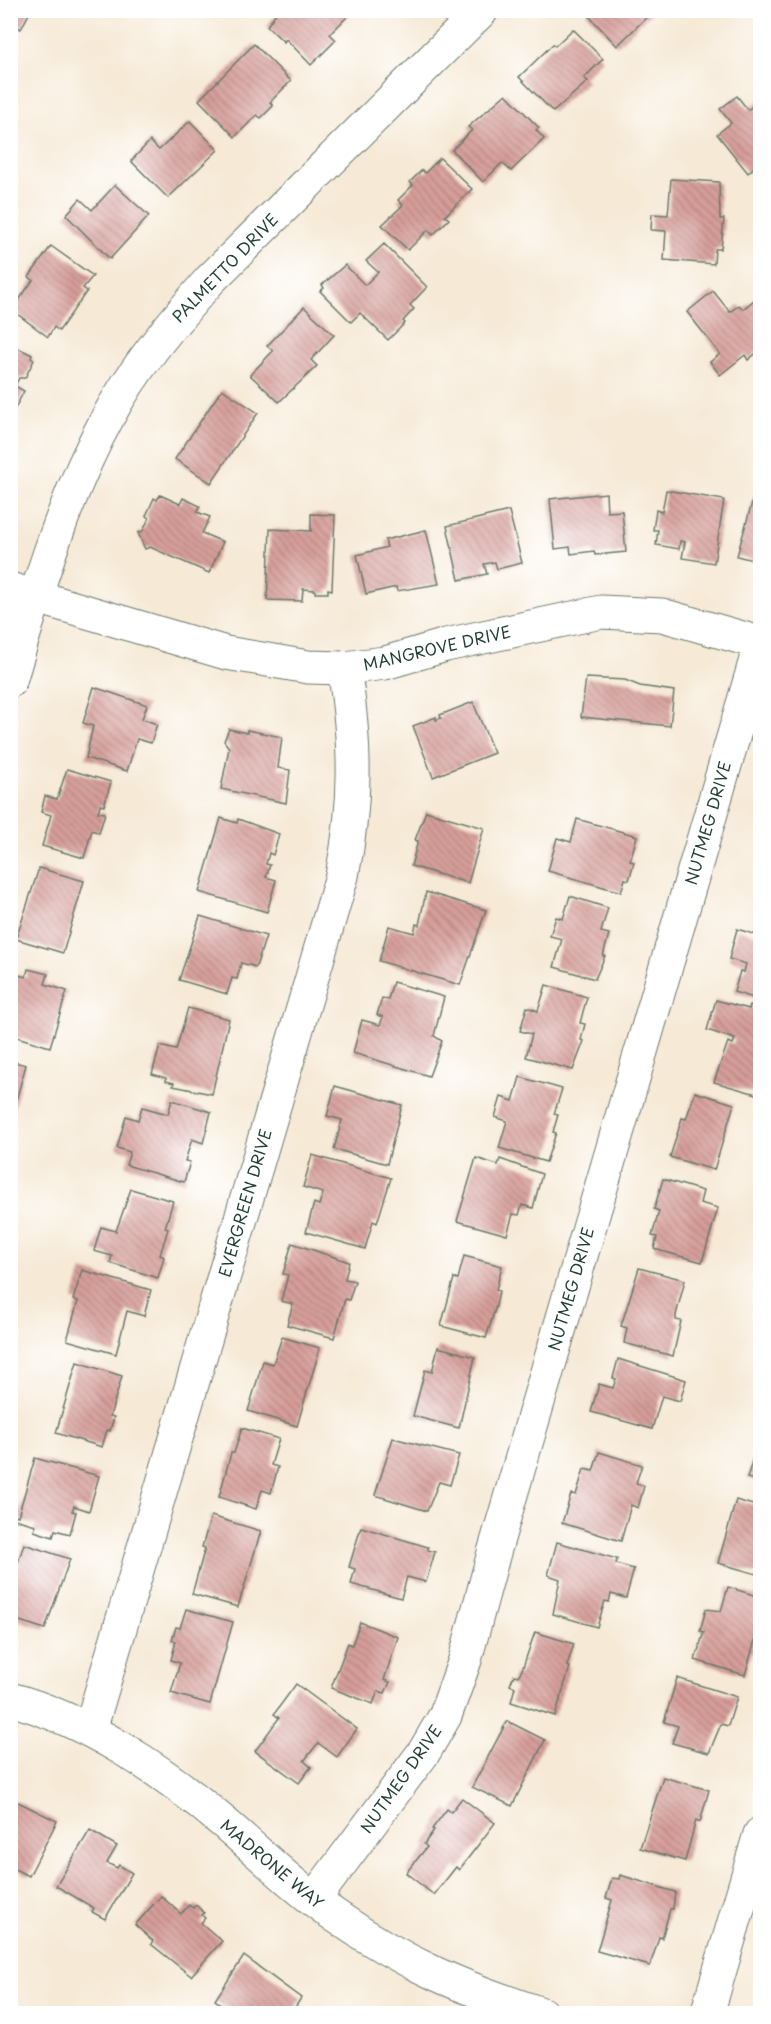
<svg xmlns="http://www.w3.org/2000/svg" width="771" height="2024" viewBox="0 0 771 2024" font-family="'Playpen Sans',sans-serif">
<defs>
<pattern id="building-back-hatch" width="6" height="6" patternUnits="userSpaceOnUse" patternTransform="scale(1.5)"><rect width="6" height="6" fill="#d79e9a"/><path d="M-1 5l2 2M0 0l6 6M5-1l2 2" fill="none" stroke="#ae827e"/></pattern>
</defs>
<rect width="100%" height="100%" fill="#fff"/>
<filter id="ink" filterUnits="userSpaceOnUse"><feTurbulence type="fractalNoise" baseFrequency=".0167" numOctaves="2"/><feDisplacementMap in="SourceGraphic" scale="12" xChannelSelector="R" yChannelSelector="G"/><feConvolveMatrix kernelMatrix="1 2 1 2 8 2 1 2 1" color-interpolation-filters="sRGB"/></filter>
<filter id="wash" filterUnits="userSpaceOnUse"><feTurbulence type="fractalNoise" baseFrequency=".008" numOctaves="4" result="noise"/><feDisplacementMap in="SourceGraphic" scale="24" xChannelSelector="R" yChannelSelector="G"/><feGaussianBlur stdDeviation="1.35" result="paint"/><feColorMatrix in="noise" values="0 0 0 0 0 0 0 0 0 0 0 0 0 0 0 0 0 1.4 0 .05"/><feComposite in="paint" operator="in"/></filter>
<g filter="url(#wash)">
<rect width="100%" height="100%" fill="#f6e9d5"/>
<g id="blocks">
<!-- building -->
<g fill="url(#building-back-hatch)">
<path d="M10,10H31L21,29L10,23Z"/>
<path d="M278,10H354L330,34L336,40L311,65L286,39L284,42L267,26Z"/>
<path d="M590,10H654L617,46L587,14Z"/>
<path d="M573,29L603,59L584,78L588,81L553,112L519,77L553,44L555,46Z"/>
<path d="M254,44L291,81L270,102L273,106L261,118L257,115L235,137L199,100Z"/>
<path d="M506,94L539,128L536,130L544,139L511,171L502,163L483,182L452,150L472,130L468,127Z"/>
<path d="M737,96L748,110L760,99V162L748,173L717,134L731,123L720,109Z"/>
<path d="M190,121L218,150L168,198L131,161L150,141L159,150Z"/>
<path d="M440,158L472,189L445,216L449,219L433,235L428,230L408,250L382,225L403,205L398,200L413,185L410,182L422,170L425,173Z"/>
<path d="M671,179L719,182L720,219H724L721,249H715L714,264L664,260L666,231L651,230L652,214L668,215Z"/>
<path d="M115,185L149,216L110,259L66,215L80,199L92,210Z"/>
<path d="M384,244L427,287L410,305L414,309L403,321L405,323L388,340L360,313L351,322L320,291L324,288L322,285L345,265L365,285L378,272L366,261Z"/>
<path d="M51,246L93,276L83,288L87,291L59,331L54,327L48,337L12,310L33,280L29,277Z"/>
<path d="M713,291L730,312L739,305L743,309L759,296L760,298V350L748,360L745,355L720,375L710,362L720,354L687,312Z"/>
<path d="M304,307L334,335L311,360L317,366L279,402L250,375L273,351L267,346Z"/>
<path d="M10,344L32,355L31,358L34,360L25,378H19L15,386L24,391L10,418Z"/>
<path d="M222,389L258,413L211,483L175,459Z"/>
<path d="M666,490L724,500L714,563L682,558L685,542L680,541L679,549L656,545L658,530H653L656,510L662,512Z"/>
<path d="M755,492L760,494V562L737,556Z"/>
<path d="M606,493L607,512L622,511L626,552L595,555L594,551L571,554L570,547L555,549L550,499Z"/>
<path d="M160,495L180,504L183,498L200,506L197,512L210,517L202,533L223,542L209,573L150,547L145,549L138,533L143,531L149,518L146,516L154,498L157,500Z"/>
<path d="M509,511L522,563L497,569L495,562L484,564L487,574L459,580L447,526Z"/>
<path d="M311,514L335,515L332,590L328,589V593H315V590L303,589L302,601L267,600L270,529L311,531Z"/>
<path d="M426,530L439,584L397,591L396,587L366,594L357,555L387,547L385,540Z"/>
<path d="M586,678L625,680L640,686L674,691L670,726L581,717Z"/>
<path d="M94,687L147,705L142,719L157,724L151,743L137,739L127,771L86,758L93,726L83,723Z"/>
<path d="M473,702L494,753L433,777L413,726L436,717V720L441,718L440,715Z"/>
<path d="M229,729L247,733V730L282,737L278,768L290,770L286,803L221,789L229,748L224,741Z"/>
<path d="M67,769L111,782L104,806L100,805L98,812L105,813L99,833L92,830L84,858L42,846L51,815L41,812L45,796L57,799Z"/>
<path d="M426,811L484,828L468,883L411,866L418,841L415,840Z"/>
<path d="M221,818L237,823L238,819L279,834L273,855L269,853L266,864L270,865L266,877L276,880L267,912L199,892Z"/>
<path d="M577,819L637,836L630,861L634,862L629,880L625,879L621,892L548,871L557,838L571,842Z"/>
<path d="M39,868L84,881L63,953L16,939Z"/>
<path d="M426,892L486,910L460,985L379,961L389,926L414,933L416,924L419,925Z"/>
<path d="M570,896L608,908L601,932L609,934L603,956H605L595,979L554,967L562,939L550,936L556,917L563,919Z"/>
<path d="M200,916L266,936L256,967L241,963L237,979L232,978L227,994L179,980Z"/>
<path d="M737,929L760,936V1000L734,992L740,971L744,972L746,964L729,959Z"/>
<path d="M28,969L48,974L45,984L67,991L50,1047L10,1035V975L11,973L26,977Z"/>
<path d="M393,982L444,997L434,1036L442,1041L429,1076L353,1053L362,1020L380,1025L383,1017L377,1015L382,998L388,999Z"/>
<path d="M546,985L587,997L580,1023L585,1024L581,1040L584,1041L573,1070L526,1057L532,1034L520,1031L527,1007L538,1011Z"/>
<path d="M716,1000L749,1009L750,1005L760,1008V1095L714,1082L728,1042L733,1044L735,1039L707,1030Z"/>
<path d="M188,1008L229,1019L212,1094L173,1086L174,1083L166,1081V1078L152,1074L160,1046L176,1050Z"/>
<path d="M10,1061L26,1065L11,1118H10Z"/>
<path d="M520,1077L562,1089L554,1114L558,1115L553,1132L556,1133L546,1162L499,1148L507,1121L495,1117L501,1097L513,1101Z"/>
<path d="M335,1086L402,1105L387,1164L334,1149L342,1120L327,1116Z"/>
<path d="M695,1092L734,1104L714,1170L670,1157L682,1118L686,1119Z"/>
<path d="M172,1100L211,1112L203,1143L192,1139L185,1161L190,1162L184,1182L126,1165L130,1152L117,1148L126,1116L138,1120L142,1107L168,1114Z"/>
<path d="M312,1155L391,1178L377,1223L373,1221L365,1249L306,1232L314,1203L319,1205L323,1193L303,1187Z"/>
<path d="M476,1158L498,1165L500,1159L542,1174L533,1208L522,1205L519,1215L513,1214L507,1235L457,1221Z"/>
<path d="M663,1179L703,1191L700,1203L718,1208L702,1262L654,1249L657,1237L652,1236L659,1211L654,1209Z"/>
<path d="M131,1189L173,1201L165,1228L168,1229L160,1255L164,1257L158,1278L110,1263L112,1256L94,1251L101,1227L116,1231Z"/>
<path d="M292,1243L349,1262L345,1279L355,1281L349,1300L345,1299L334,1338L287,1325L293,1304L281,1301L288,1275L283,1274Z"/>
<path d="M464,1256L502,1266L496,1290L499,1291L496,1306L486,1338L441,1326L454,1278L458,1279Z"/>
<path d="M639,1268L685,1280L676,1315V1320L681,1321L673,1356L624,1343L627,1328L621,1326Z"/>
<path d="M82,1270L151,1290L144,1316L127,1311L116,1354L67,1340L78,1301L73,1300Z"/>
<path d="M282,1337L320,1348L297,1426L248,1411L263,1361L273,1364Z"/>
<path d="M438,1347L475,1357L459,1428L413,1416L425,1370L432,1372Z"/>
<path d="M618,1359L686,1380L680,1401L662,1396L652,1429L591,1412L599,1384L613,1388L616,1379L613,1378Z"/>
<path d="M77,1362L122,1376L110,1416L114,1417L110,1431L107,1430L102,1447L56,1433Z"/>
<path d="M242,1428L279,1439L271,1465L278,1467L271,1493L262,1490L256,1509L219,1497L231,1453H234Z"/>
<path d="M760,1435V1482L747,1478Z"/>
<path d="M393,1438L459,1455L450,1485L439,1482L427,1511L375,1495Z"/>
<path d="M599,1452L642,1465L636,1483L644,1486L638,1508L631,1505L621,1541L562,1523L571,1494L576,1495L584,1469L593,1471Z"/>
<path d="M35,1458L99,1476L89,1511L74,1506L72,1511L76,1512L70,1534L55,1530L53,1537L34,1531L36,1525L14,1519L15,1515L18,1516Z"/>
<path d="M736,1500L760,1507V1575L718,1563Z"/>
<path d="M211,1516L261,1531L238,1607L192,1594L205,1548L202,1547Z"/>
<path d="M361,1527L428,1547V1550L435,1552L426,1582L407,1577L401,1598L351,1584L355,1569L349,1567Z"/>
<path d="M557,1542L617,1559L616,1564L634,1569L626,1598L611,1594L609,1602L605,1601L597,1627L553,1614L560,1579L548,1575Z"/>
<path d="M24,1544L70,1559L45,1629L10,1618V1587Z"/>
<path d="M728,1587L760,1597L753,1621L760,1623L745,1675L695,1660L704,1632L700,1631L706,1609L721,1611Z"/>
<path d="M186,1609L233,1622L210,1704L171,1693L180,1663L171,1660L176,1641L172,1640L176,1627L180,1628Z"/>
<path d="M360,1622L398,1637L384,1680L390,1682L385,1693L378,1691L373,1704L331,1688L348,1643L352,1645Z"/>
<path d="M535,1632L574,1644L567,1666L570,1667L555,1716L511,1702L515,1687L510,1685L514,1675L518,1676L522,1670Z"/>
<path d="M677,1678L737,1697L728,1726L721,1724L709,1753L672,1743L678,1726L664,1722Z"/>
<path d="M296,1684L357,1729L337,1757L318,1743L304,1761L311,1767L299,1783L255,1751L279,1718L274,1714Z"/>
<path d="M507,1721L545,1740L512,1806L472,1787Z"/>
<path d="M663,1777L709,1790L700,1822L696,1820L685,1861L640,1848Z"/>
<path d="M462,1798L495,1823L459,1870L456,1867L434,1895L406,1873L427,1847L424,1844L434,1830L432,1829L447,1809L451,1812Z"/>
<path d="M16,1801L57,1821L29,1876L10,1867V1802L15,1804Z"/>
<path d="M90,1830L117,1846L107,1863L117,1868L119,1865L132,1873L105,1919L92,1912L94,1908L56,1886Z"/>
<path d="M620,1875L675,1892L673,1909H670L662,1938L659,1937L650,1966L597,1951L612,1900L606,1898L612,1878L619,1879Z"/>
<path d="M161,1896L181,1914L189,1905L193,1908L196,1905L204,1913L202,1915L205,1918L201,1923L222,1941L191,1976L151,1944L153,1941L135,1925Z"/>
<path d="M244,1956L301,1998L291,2014H235L215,2000Z"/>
</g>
</g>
</g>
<g filter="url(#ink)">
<use href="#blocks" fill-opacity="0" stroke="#6a796c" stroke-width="1.5"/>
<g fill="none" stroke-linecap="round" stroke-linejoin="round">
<!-- minor casing -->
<g stroke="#6a796c" stroke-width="35">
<g id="minor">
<path d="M10,589L226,653L308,667L344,668L385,663L446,645L601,612L662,615L760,643"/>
<path d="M10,681C37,590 63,499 109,415C136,365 174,321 210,280L482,10"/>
<path d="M10,1699C85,1719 164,1771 222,1821C260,1853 296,1889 337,1917C406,1965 463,1988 542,2014"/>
<path d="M90,1730L342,876C357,801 356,744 344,668"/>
<path d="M314,1899L424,1752L445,1716L465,1660L495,1549L760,646"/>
<path d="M707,2014L760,1834"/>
</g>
</g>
<!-- minor -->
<use href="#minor" stroke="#fff" stroke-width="33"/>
</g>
</g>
<g text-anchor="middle" stroke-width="4.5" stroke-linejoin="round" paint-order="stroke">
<!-- street labels -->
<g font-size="16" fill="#1f3d34" stroke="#fff">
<text transform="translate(225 268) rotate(-46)" y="6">PALMETTO DRIVE</text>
<text transform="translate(437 648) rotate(-13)" y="6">MANGROVE DRIVE</text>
<text transform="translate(708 823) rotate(-74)" y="6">NUTMEG DRIVE</text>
<text transform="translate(245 1203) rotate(-74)" y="6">EVERGREEN DRIVE</text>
<text transform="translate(571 1289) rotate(-74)" y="6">NUTMEG DRIVE</text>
<text transform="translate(401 1779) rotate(-55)" y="6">NUTMEG DRIVE</text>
<text transform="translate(272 1864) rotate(40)" y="6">MADRONE WAY</text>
</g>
</g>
<!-- margin -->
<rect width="771" height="2024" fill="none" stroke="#fff" stroke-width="36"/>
</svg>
